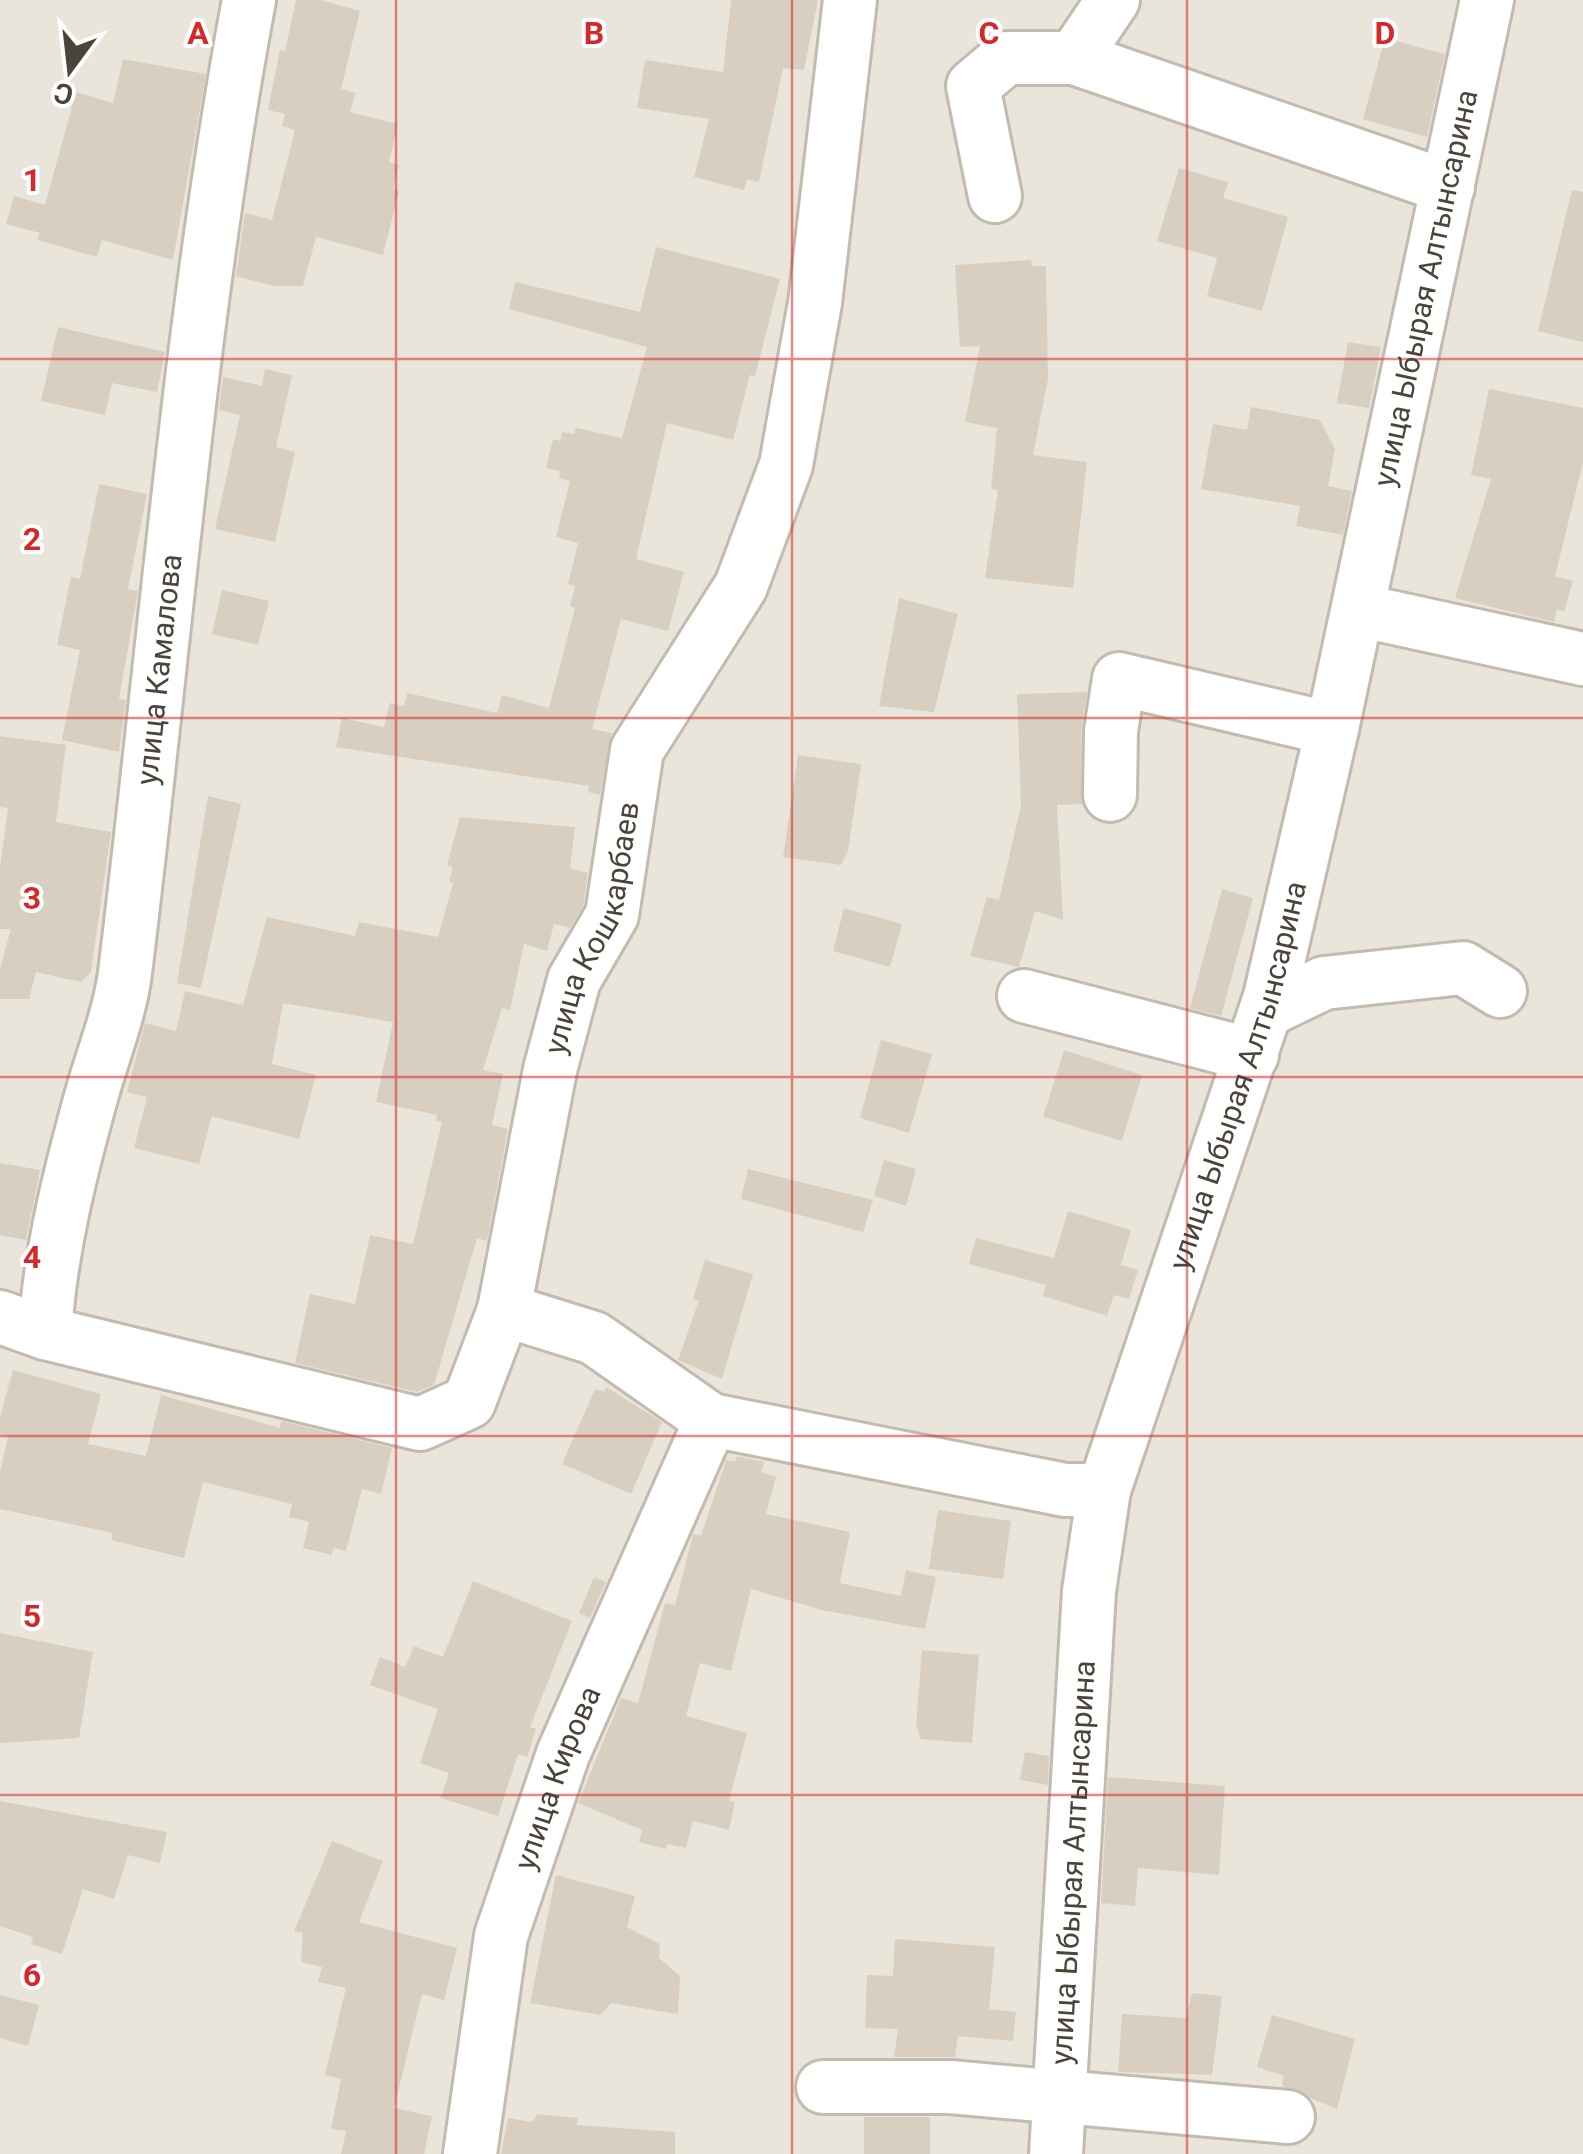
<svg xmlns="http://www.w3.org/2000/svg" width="1583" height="2154" viewBox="0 0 1583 2154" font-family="Roboto,sans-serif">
<rect width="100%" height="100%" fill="#f6f3ec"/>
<!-- residential -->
<rect fill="#eae5da" x="0" y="0" width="1583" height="2154"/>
<!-- building -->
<g fill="#d8cfc1">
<path d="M296,0H321L360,11L341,89L356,93L350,112L398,124L389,162L399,165L393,189L399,191L383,255L316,237L303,286H273L236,276L245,213L272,220L295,130L282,126L285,114L268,110L280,50L285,51Z"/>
<path d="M731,0H818L804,70L783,68L759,182L747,179L744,190L694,177L709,119L637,108L645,60L723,72Z"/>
<path d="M1385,38L1445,54L1427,137L1363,119Z"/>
<path d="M123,59L206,74L173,260L102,240L97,257L37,240L40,233L6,224L14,196L45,205L76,92L113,103Z"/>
<path d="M1179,168L1228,182L1223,198L1288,217L1262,311L1207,296L1217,258L1157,241Z"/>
<path d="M1572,190L1583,192V342L1538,331Z"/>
<path d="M656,247L780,279L755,376L750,375L733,440L667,423L636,559L684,572L668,631L621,619L592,729L612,733L600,795L588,792L589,786L336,747L342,718L384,727L390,703L404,706L407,693L497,713L502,695L549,708L575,608L570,606L575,586L568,584L578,543L556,537L570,481L559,478L561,471L546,468L553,439L560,441L562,432L574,434L576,428L622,438L647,347L509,309L515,282L640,312Z"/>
<path d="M1031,260L1032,266H1046L1048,379L1033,455L1087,462L1073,588L985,578L998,490L991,489L997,428L965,422L980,346L960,347L955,265Z"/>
<path d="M58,327L165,352L157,392L112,383L105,415L41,401Z"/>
<path d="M1348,342L1381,347L1369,408L1337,403Z"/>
<path d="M265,369L292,375L276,447L295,452L275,542L215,529L240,415L219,410L223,377L262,386Z"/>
<path d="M1489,389L1583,408V463L1555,576L1573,581L1564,612L1557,609L1554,622L1455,598L1491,479L1471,475Z"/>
<path d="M1251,407L1320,420L1335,449L1328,486L1352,491L1343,535L1296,526L1300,506L1201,489L1213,424L1247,430Z"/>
<path d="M99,484L147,494L128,589L138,591L119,699L126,700L119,752L62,740L80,650L57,645L71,577L80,579Z"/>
<path d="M222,590L269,601L258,645L212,634Z"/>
<path d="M899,598L958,614L934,712L879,706Z"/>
<path d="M1087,692L1081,731L1082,804L1057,805L1063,920L1035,911L1019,967L970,956L987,897L999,900L1021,806L1017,694Z"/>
<path d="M0,736L66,745L56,822L111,832L91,972L81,982L36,972L29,999H0V969L11,929H0V869L8,808L0,807Z"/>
<path d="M798,755L861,764L848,851L841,865L783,857Z"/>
<path d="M208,796L241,804L201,988L177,983Z"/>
<path d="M460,817L575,827L570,868L588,873L583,906L570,928L554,924L547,951L524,944L510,1010L502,1008L483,1070L503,1074L492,1125L508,1129L487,1241L477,1238L434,1385L417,1392L295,1363L310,1294L355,1304L370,1235L413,1244L442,1122L436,1121L437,1115L376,1102L393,1022L283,1003L272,1064L316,1075L299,1139L212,1116L199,1164L134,1148L147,1097L127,1092L145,1023L176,1031L185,991L243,1005L267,917L355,936L359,922L438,937L453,883L449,882L453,867L447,865Z"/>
<path d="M1222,889L1253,898L1221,1016L1190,1008Z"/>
<path d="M844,908L902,924L890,967L833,951Z"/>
<path d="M881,1040L932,1054L909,1133L860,1118Z"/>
<path d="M1064,1050L1142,1075L1122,1141L1043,1117Z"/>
<path d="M884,1160L916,1169L906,1206L874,1196Z"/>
<path d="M0,1163L40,1170L26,1240L0,1235Z"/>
<path d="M748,1169L873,1200L863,1232L741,1199Z"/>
<path d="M1068,1211L1131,1230L1121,1265L1138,1270L1129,1299L1114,1295L1107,1316L1043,1296L1046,1285L969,1264L976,1238L1054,1258Z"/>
<path d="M705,1260L753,1274L722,1379L678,1360L699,1300L693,1299Z"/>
<path d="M13,1370L101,1394L88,1444L146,1456L161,1395L280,1428L281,1421L392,1448L381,1494L362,1489L346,1551L333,1548L332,1555L303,1548L309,1522L289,1517L292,1504L203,1482L184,1558L111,1540L113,1533L0,1509V1472L8,1436L0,1434V1417Z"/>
<path d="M606,1387L662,1422L631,1494L562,1464L595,1389L604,1392Z"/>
<path d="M737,1456L764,1462L761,1472L776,1477L766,1514L850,1532L840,1583L901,1596L906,1570L936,1577L925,1629L822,1610L751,1589L731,1671L700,1663L686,1716L747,1733L729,1801L735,1802L729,1830L693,1821L686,1848L667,1844L666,1849L639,1842L642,1830L578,1803L621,1698L638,1703L665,1603L675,1605L693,1534L701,1536L726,1460L735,1462Z"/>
<path d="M938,1510L1011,1521L1003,1579L929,1569Z"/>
<path d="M594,1577L606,1582L590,1618L579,1613Z"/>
<path d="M473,1581L572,1621L530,1727L536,1729L527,1757L518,1754L498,1816L441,1798L449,1773L420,1763L438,1709L370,1685L380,1657L405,1667L414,1646L443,1657Z"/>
<path d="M0,1633L93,1652L79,1738L0,1743Z"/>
<path d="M922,1650L979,1655L972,1743L921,1739L916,1726Z"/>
<path d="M1025,1752L1049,1756L1048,1785L1020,1780Z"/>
<path d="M1108,1777L1225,1786L1219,1875L1138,1868L1135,1906L1101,1903Z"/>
<path d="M0,1801L167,1832L160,1863L128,1855L114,1899L83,1889L62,1954L31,1944L33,1937L0,1926Z"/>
<path d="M332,1841L383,1861L359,1922L457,1948L444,2000L422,1994L394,2108L432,2116L424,2154H341L346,2131L331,2129L341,2079L325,2075L346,1988L318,1982L322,1967L301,1962L303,1933L294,1931Z"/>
<path d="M556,1875L635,1896L627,1927L660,1944L659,1958L680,1976L678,2014L611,2003L600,2015L530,2003Z"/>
<path d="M895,1939L995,1947L989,2009L1016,2012L1013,2041L958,2036L955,2057H894L898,2029L865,2028L867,1975L893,1976Z"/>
<path d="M1192,1993L1222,1996L1212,2075L1118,2072L1122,2014L1186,2018Z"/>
<path d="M0,1995L39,2005L28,2046L0,2038Z"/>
<path d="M1272,2015L1355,2039L1337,2109L1282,2086L1284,2076L1257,2067Z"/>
<path d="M537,2114L578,2118L577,2125L675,2132V2154H501L508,2118L532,2122Z"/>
<rect x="864" y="2117" width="66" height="37"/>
</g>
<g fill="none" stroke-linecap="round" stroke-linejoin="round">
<!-- minor casing -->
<g stroke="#c2bbae" stroke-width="58">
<g id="minor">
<path d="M1074,58L1113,0"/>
<path d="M995,196L973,86L1006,58H1074L1448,187"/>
<path d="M1358,610L1583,659"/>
<path d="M1110,795L1111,731L1119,679L1332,729"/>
<path d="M1024,996L1252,1055"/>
<path d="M1266,1011L1324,983L1463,968L1500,991"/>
<path d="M504,1310L594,1338L711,1420L1065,1490H1104"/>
<path id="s1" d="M0,1317L45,1333L420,1424L469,1402L504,1310L550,1070L574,980L612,915L637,750L741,586L786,465L815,303L850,0"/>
<path id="s2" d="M45,1333C50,1251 71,1169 93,1090C104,1052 120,1012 125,973C165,649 189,321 249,0"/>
<path d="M823,2087H950L1288,2117"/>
<path id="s3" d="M470,2154L501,1936L563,1754L711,1420"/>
<path id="s4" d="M1056,2154L1089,1591L1104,1490L1270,997L1332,729L1487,0"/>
</g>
</g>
<!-- minor -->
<use href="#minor" stroke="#fff" stroke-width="52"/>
</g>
<!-- grid -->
<path fill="none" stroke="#d62828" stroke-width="2.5" stroke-opacity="0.55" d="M396,0V2154M792,0V2154M1187,0V2154M0,359H1583M0,718H1583M0,1077H1583M0,1436H1583M0,1795H1583"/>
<g text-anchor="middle" stroke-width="8" stroke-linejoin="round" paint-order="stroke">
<!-- street labels -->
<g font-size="30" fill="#4b4439" stroke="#fff">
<text dy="10" stroke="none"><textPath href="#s4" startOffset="1912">улица Ыбырая Алтынсарина</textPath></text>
<text dy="10" stroke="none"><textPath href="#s2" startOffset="675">улица Камалова</textPath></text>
<text dy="10" stroke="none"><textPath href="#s1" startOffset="980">улица Кошкарбаев</textPath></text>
<text dy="10" stroke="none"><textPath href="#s4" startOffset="1102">улица Ыбырая Алтынсарина</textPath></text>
<text dy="10" stroke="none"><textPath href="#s3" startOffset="388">улица Кирова</textPath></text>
<text dy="10" stroke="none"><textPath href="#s4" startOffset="292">улица Ыбырая Алтынсарина</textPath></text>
</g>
</g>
<g font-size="32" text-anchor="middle" font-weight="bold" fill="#d62828" stroke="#fff" stroke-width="8" stroke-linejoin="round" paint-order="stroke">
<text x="198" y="44">A</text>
<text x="594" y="44">B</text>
<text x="989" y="44">C</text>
<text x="1385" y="44">D</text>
<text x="32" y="191">1</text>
<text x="32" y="550">2</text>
<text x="32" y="909">3</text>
<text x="32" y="1268">4</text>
<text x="32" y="1627">5</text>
<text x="32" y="1986">6</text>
</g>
<!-- north arrow -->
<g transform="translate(70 70) rotate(195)" stroke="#ffffff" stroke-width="8" paint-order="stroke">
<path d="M0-8L18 38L0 25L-18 38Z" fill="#4b4439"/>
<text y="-15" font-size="28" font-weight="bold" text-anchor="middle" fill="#4b4439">С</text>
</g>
</svg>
